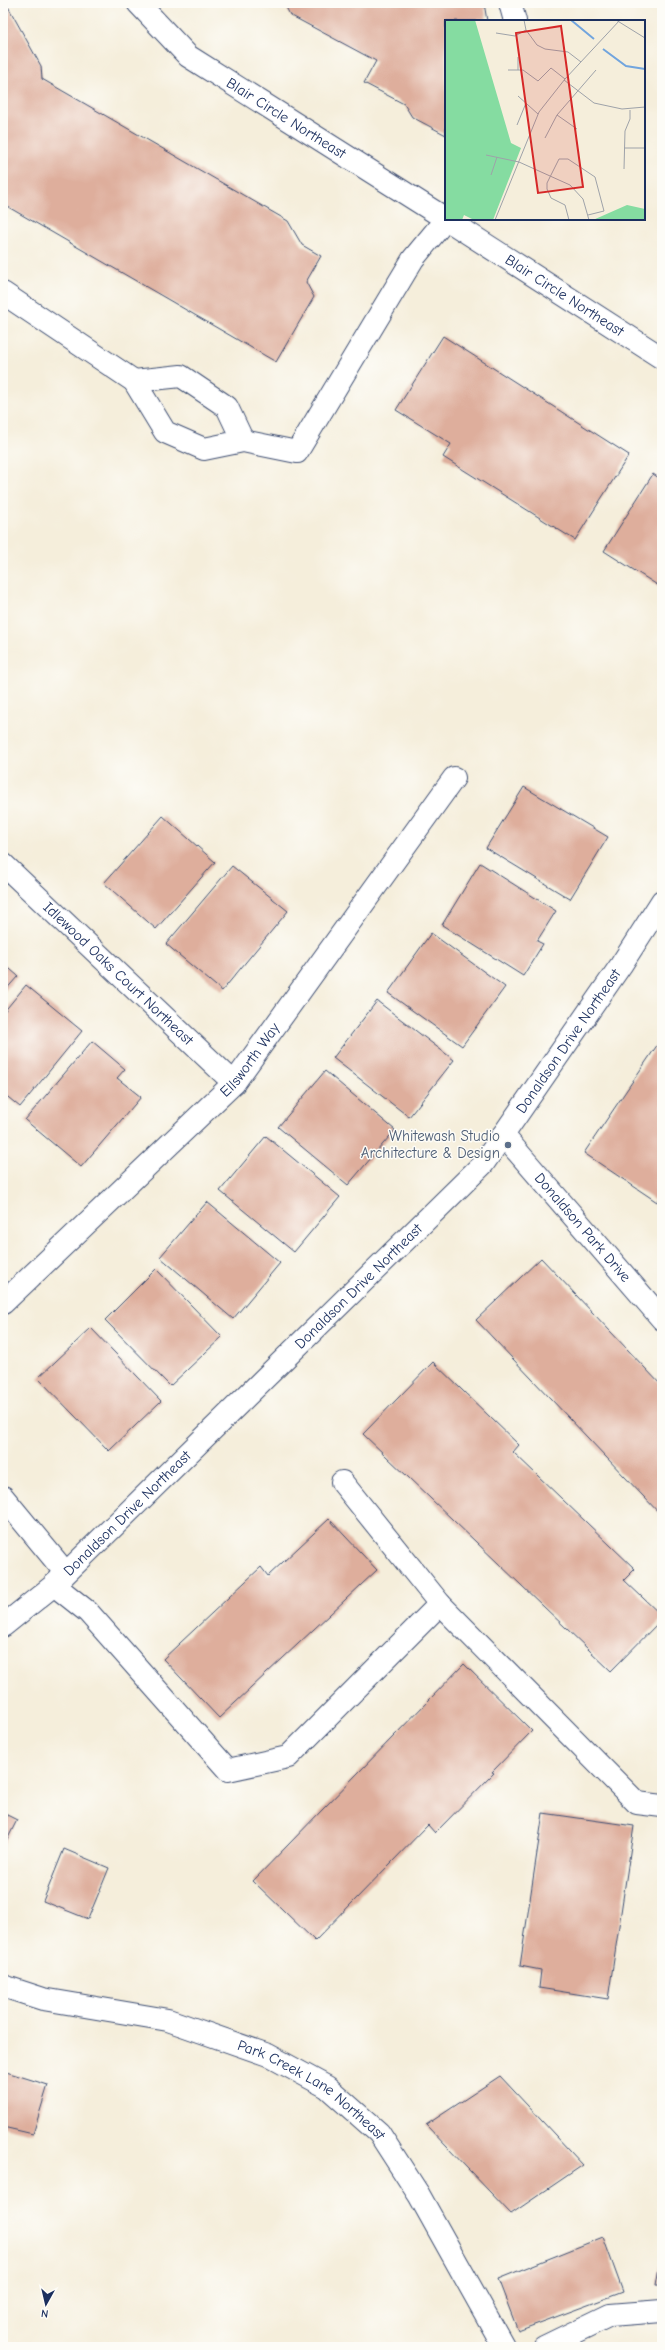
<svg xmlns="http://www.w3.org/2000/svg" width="665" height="2350" viewBox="0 0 665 2350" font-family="'Comic Neue',sans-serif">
<rect width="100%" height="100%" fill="#fdfcf7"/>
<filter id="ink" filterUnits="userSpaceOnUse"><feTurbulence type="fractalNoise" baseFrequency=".025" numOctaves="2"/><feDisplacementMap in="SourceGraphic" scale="8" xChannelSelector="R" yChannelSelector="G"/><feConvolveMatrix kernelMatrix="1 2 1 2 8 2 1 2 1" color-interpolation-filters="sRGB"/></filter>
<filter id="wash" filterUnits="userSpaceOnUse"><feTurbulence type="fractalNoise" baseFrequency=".012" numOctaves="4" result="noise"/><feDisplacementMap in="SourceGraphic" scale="16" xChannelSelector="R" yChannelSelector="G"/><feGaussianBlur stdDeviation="0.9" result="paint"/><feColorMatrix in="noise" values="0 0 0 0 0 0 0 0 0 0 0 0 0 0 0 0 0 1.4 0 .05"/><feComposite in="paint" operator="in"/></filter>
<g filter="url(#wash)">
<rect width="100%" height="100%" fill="#f5eedb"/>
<g id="blocks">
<!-- building -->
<g fill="#deae9c">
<path d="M3,3H6L41,66L42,79L288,221L302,245L321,256L306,282L314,297L276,362L3,204Z"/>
<path d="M284,3H484L487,21H446V135L412,117L404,104L364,83L376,61L290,15Z"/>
<path d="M443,336L629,455L575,540L443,457L451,444L396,410Z"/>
<path d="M653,474L662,480V588L604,551Z"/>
<path d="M524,787L608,837L570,899L486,848Z"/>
<path d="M163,816L215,862L156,929L104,883Z"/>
<path d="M480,863L556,911L537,941L543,944L523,976L442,925Z"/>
<path d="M232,866L288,911L222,991L166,944Z"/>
<path d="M431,933L505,987L462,1046L388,993Z"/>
<path d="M3,963L18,976L3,993Z"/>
<path d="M26,985L82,1031L20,1107L3,1093V1013Z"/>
<path d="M377,1001L454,1060L409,1117L333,1058Z"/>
<path d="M662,1038V1195L657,1202L584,1153Z"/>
<path d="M92,1041L125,1069L117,1078L141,1097L81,1167L25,1120Z"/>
<path d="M325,1071L395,1130L348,1185L278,1127Z"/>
<path d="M266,1136L340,1197L294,1252L220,1191Z"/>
<path d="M207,1202L280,1263L233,1319L160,1257Z"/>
<path d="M541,1258L662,1386V1516L476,1320Z"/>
<path d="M156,1269L222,1337L170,1386L105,1320Z"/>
<path d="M91,1328L161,1401L109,1451L38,1378Z"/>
<path d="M433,1362L519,1445L513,1452L635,1569L624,1580L662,1616V1619L611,1671L363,1434Z"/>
<path d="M329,1519L377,1570L219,1718L163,1659L261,1567L268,1576Z"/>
<path d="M464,1664L532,1731L492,1772L494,1773L435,1833L428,1825L315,1941L253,1881Z"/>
<path d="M3,1813L17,1820L3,1848Z"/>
<path d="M543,1813L634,1826L608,1999L539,1988L541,1970L520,1966Z"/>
<path d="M64,1849L109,1868L88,1919L43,1901Z"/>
<path d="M3,2071L48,2085L33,2134L3,2127Z"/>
<path d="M500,2076L583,2165L511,2214L426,2125Z"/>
<path d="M603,2237L623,2292L518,2331L498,2279Z"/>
<path d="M661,2256H662V2285H656Z"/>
</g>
</g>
</g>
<g filter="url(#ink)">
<use href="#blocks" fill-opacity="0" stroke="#3c4c71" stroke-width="1"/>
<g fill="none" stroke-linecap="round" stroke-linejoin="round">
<!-- minor casing -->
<g stroke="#3c4c71" stroke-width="24">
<g id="minor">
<path id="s1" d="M138,3L188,56L446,219"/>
<path d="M510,3L515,21"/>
<path id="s2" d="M3,293L134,381L165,432L204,449L243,441L297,452L413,259L446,219L662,358"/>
<path d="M134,381L181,376L227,407L243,441"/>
<path id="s3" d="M3,864L234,1083"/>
<path id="s4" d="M503,1135L662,1319"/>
<path id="s5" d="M3,1303L234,1083L454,778"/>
<path d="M342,1482L440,1604"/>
<path d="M3,1497L65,1572"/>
<path d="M54,1585L88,1612L228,1770L288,1757L440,1604L637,1803L662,1806"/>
<path id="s6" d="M3,1626L54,1585L483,1164L621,965L662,901"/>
<path id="s7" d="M3,1986L43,1999L168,2020L268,2055L327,2087L379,2133L419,2195L504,2347"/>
<path d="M544,2347L610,2315L662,2311"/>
</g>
</g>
<!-- minor -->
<use href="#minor" stroke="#fff" stroke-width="22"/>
</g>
</g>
<!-- markers -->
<circle fill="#5c6f8a" stroke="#fdfcf7" stroke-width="1.5" cx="508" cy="1145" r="4"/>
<g text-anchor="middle" stroke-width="3" stroke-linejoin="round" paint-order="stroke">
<!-- street labels -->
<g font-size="15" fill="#1b2f5e" stroke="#fdfcf7">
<text dy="5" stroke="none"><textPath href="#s1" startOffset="189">Blair Circle Northeast</textPath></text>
<text dy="5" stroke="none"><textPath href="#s2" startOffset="773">Blair Circle Northeast</textPath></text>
<text dy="5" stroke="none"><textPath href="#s3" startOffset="159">Idlewood Oaks Court Northeast</textPath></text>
<text dy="5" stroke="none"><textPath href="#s6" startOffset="816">Donaldson Drive Northeast</textPath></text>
<text dy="5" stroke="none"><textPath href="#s5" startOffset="347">Ellsworth Way</textPath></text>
<text dy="5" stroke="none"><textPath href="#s4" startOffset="122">Donaldson Park Drive</textPath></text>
<text dy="5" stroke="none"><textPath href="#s6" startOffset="492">Donaldson Drive Northeast</textPath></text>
<text dy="5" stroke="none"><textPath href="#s6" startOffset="168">Donaldson Drive Northeast</textPath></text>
<text dy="5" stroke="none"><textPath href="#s7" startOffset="330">Park Creek Lane Northeast</textPath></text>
</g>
<!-- service labels -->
<g font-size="15" fill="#4e5e75" stroke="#fdfcf7" text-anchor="end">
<text x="500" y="1141">Whitewash Studio<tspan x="500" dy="17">Architecture &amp; Design</tspan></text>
</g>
</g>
<!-- overview -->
<g transform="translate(445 20)">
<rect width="200" height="200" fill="#f5eedb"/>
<path d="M0,0H30L66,123L76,128L48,200H29L19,195L17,200H0ZM182,185L200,189V200H148Z" fill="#85dca1"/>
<path fill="none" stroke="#72a5de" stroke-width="2" d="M126,0L149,19M158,29L181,46L200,49"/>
<path fill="none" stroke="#9ea2a9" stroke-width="1" d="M79,0L81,10L92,25L100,29L123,32L136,42M171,0L200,18M51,13L70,16L81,10M63,50H78L93,61L106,48L120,59M73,50V37M119,60L149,83L177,89L200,87M73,76L93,94M112,95L132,109M72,105L81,83M100,118L112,95L151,50M179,128H200M41,135L74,142L125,165L138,179L144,200M179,149L180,111L185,99V90M46,155L52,137M50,200L94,92L120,59L175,0M124,200L120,185L106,178L102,169V163L114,139H123L150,157L159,191L143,195"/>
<path fill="#d62828" fill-opacity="0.15" stroke="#d62828" stroke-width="2" d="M116,6L138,167L93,173L71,13Z"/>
<rect width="200" height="200" fill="none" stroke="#1b2f5e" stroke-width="2"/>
</g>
<!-- margin -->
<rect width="665" height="2350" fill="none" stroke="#fdfcf7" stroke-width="16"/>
<!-- north arrow -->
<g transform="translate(46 2304) rotate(188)" stroke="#fdfcf7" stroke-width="3" paint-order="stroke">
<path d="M0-3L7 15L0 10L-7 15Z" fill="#1b2f5e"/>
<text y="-6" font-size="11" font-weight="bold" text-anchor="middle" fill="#1b2f5e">N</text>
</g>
</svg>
